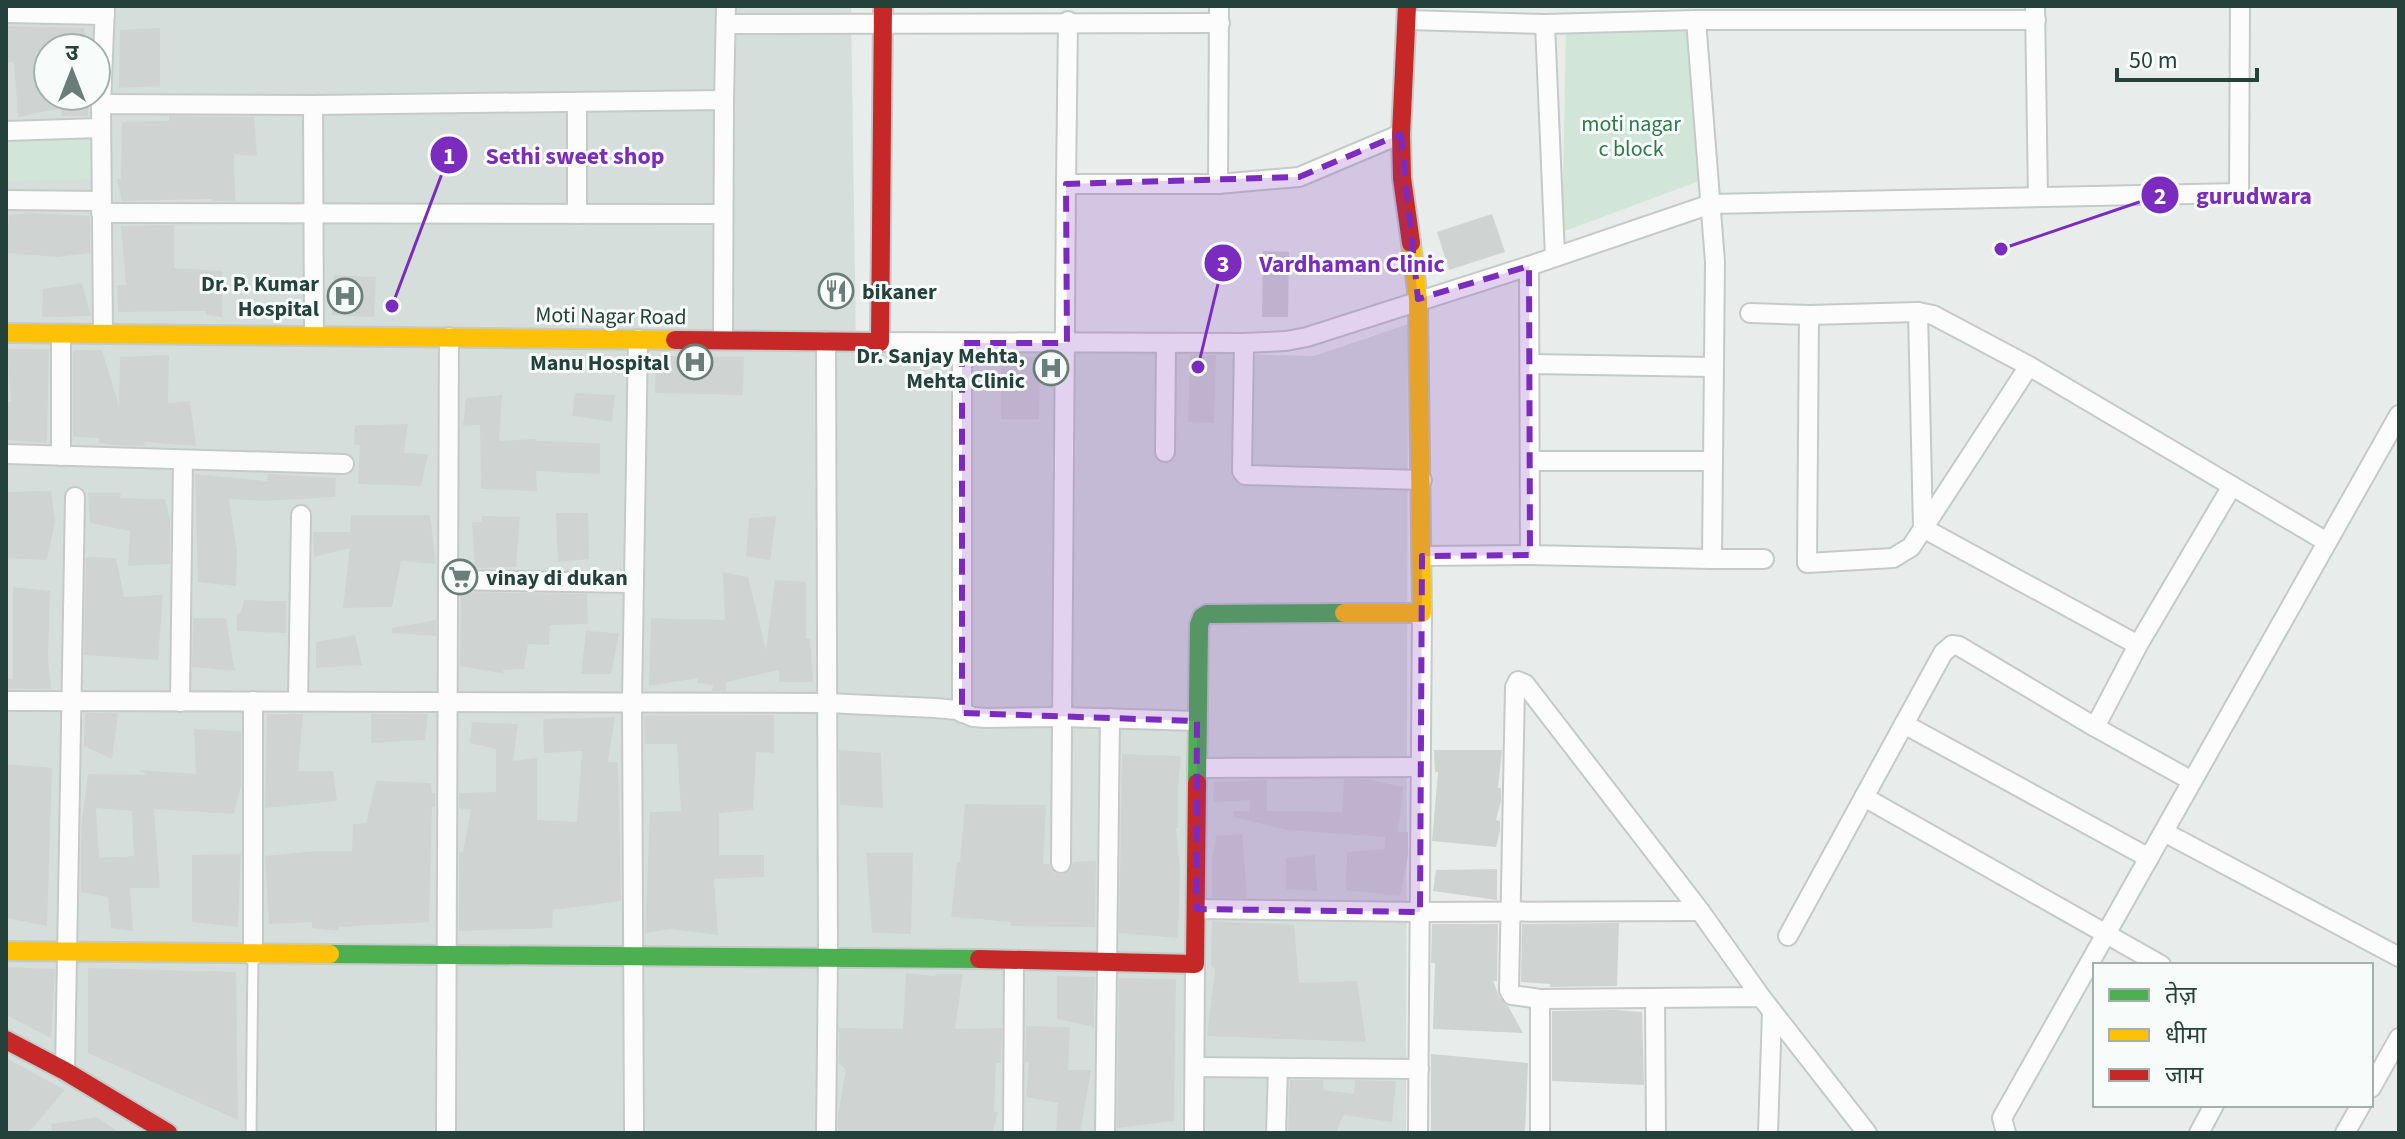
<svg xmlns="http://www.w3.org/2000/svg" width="2405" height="1139" viewBox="0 0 2405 1139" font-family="'Source Sans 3','Noto Sans Devanagari',sans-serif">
<rect width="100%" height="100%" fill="#e8edeb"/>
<!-- built -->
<path fill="#d6dedb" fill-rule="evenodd" d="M6,6H851L856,346L1314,356L1408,324L1406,1133H6ZM48,48H96V96H48Z"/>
<!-- green -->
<g fill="#d1e6d8">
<path d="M1688,21L1702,180L1562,232L1566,25Z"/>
<path d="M93,122L97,179L6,181V126Z"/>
</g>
<!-- building -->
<g fill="#cfd4d2" fill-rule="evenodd">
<path d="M6,26L84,28L88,48H48V52H36L39,96H89L88,116H62L61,108L18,117L14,62L6,63Z"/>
<path d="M160,28V86L119,88L120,30Z"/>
<path d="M169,116L254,117L257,156L234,154L235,201H212V199L122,201L117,179H121L122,122L169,121Z"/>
<path d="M33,213L90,216V253L58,257L6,253L9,215Z"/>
<path d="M1492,214L1505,252L1449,270L1437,232Z"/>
<path d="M174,225V268L222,271V317L206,315V311L118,312L117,285H126L121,226Z"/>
<path d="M1263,251L1289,252L1288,317H1262Z"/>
<path d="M334,275L376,277L374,317L332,315Z"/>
<path d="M82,283L91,316L42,317L43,289Z"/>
<path d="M7,349H49L47,443L6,440V402H11Z"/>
<path d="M73,350H102L119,406L120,357L169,355L168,403L190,401L196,446L144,442L145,446L114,445L99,443V438L73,437Z"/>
<path d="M1190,355H1216L1214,423L1188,422Z"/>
<path d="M656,356L744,357L743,395L655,393Z"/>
<path d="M1001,357H1040L1039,419H1001Z"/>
<path d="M575,393L615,395L612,422L572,416Z"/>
<path d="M502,395L499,441L536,439V441L600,443V474L536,471L537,491L481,489L480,425L463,426L466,398Z"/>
<path d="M408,424L404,453L428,454L421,486L358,484L360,445H354L355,425Z"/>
<path d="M195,474L267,481L268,474L336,478L335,497L263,501L229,499L237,551L236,586L198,582Z"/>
<path d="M51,491L55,521L47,560L6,558V492Z"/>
<path d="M88,493H121L120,498L165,499L170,520V564L128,566L130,531L90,523Z"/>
<path d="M556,513H588L589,559L558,562Z"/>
<path d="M351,515H430L436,564L401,561L392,607L343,608L350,548L314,557L313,532H350Z"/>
<path d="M482,516L520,517L516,567L475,568L472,522H482Z"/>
<path d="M776,516L770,560L746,556L749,518Z"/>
<path d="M86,557L116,558L124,597L163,595L158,660L84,655Z"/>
<path d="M723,572L748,577L766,650L775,580L806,582V639H810L813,682H779V670L726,682V691H712L713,685L697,683L698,678L649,686L651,618L725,620Z"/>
<path d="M13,587L50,591L48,658L51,689H6V678L13,679Z"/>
<path d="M461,592L587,594L588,624L550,625L549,645L528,644L524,669L503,670L504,674L460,666Z"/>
<path d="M244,600L286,601V633L237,631V613H241Z"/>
<path d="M193,618H226L235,671L192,667Z"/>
<path d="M436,620V636L392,633V628Z"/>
<path d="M586,631L619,633L611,674H581Z"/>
<path d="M355,635L362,665L316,668V642Z"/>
<path d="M85,713H118L112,759L84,746Z"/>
<path d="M267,714H303L298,771H333L337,801L265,808Z"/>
<path d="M371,714H428L425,740L371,743Z"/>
<path d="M655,715H774V753L756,752L753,810L719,813V855H764V877L714,879L718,935L670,929L645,933L650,812L681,811L677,744H645L644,716Z"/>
<path d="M615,717L608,762H618L621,901L553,910L552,928L459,931V852H463L471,810L459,808V793L496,792V749L470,743L472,722L518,724L513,761L537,758V820L577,822L582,751L544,753L543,719Z"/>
<path d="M194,729L241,731V786L234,814L154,809L160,888H130L133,931L111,928L108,897L81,892V828L88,774L147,775L138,770L196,774ZM96,808L132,811L134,856L99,858Z"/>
<path d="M839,750L881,753L883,808L840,805Z"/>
<path d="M1434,750H1502L1498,788H1501V801L1496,820L1500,821V831L1496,847L1432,841L1438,772H1435Z"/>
<path d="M1122,754L1181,756L1178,788V828H1176L1180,870L1178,938L1119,933Z"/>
<path d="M6,764L52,768L47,926L6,918Z"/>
<path d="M1344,779H1365L1403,787L1398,832H1408V855L1400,896L1346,890L1347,852L1385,849V837L1287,830L1233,817L1234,811H1249L1250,800L1213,802L1214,782L1267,780V811L1342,812Z"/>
<path d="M376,781L431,783L432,793H435V807H432L429,922L338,927V931L312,928V922L269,924L265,856L316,851H352L353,824L366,823Z"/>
<path d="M965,804L1046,805L1043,864H1049L1054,873L1062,875L1071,870L1073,862L1096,861L1095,927L1011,926V922L951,917L957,862H960Z"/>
<path d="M1242,834L1247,898L1212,897V859L1216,836Z"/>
<path d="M866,853H913L911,934L872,933Z"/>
<path d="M241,854L238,927L192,922V855Z"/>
<path d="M1315,855L1317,891L1286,889V858Z"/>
<path d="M1497,869V900L1433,891L1436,870Z"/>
<path d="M1212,921L1294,925L1299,983L1357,981L1366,1042L1207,1036L1215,969L1211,965Z"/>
<path d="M1619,923L1617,986L1550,987V984L1521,982L1522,924Z"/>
<path d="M1432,924H1498L1497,981H1493L1499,996L1508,1006L1523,1033L1433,1029L1435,963H1431Z"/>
<path d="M6,967L55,969L51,1038L6,1015Z"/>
<path d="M88,968L236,972L238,1120L88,1053Z"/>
<path d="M906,973L935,976L936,974H963L955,1029L1002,1028L1001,1063H996L994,1112H998L992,1133H838V1114L846,1070L839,1063V1028L903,1029Z"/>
<path d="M1057,976L1095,977L1094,1027L1057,1019Z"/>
<path d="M1119,978L1176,979L1174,1121L1117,1128Z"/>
<path d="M1615,1010L1642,1012L1644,1085L1552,1081V1011Z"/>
<path d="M1026,1026L1070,1027L1068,1070H1091L1080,1133H1056L1058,1103L1026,1097L1029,1062H1025Z"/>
<path d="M1431,1054L1528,1063L1525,1132L1431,1133Z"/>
<path d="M6,1058L65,1090L28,1133H6Z"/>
<path d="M1290,1080H1323L1324,1090L1354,1094L1355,1080L1396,1081L1392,1122L1343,1115L1336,1133H1288Z"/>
<path d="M97,1117L120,1133H52L51,1124Z"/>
</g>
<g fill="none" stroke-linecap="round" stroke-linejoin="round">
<!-- lane casing -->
<g stroke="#c5cac8" stroke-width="13">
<path id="lane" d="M251,1133L253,956"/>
</g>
<!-- street casing -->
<g stroke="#c5cac8" stroke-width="22">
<g id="street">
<path d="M2035,6L2038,197"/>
<path d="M6,13L105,15"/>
<path d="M1408,20L1545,24L1696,20H2036"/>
<path d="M1696,20L1715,262L1712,559H1764"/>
<path d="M726,24L1220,23"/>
<path d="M1545,24L1555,256"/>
<path d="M724,100L726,6"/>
<path d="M577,103V214"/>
<path d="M101,104L105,6"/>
<path d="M6,131L100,128"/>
<path d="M1066,184L1068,21"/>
<path d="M1218,184L1299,177L1401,134"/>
<path d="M6,200L101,201"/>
<path d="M101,213L723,214"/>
<path d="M1529,266L1530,555"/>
<path d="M1918,312L1923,528L2138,645"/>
<path d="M1750,313L1809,315L1918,312L1933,315L2029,366L2327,542"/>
<path d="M1809,315L1807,563L1893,558L1911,547L2029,366"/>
<path d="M103,334L101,104L313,105"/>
<path d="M314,336L313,105L724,100L723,340"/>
<path d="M880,342L1244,343L1286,341L1307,337L1529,266L1711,204L2239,193L2240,6"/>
<path d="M962,343V713"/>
<path d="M1244,343L1242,471L1245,475L1422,480"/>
<path d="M1531,364L1713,367"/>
<path d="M1165,452L1166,344"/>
<path d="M6,454L344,464"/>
<path d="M61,456V334"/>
<path d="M1530,461H1713"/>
<path d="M1422,556L1530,555L1712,559"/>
<path d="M448,580L634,583"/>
<path d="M6,701L826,703L935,708L957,710L973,717L986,718L1061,717L1197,721"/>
<path d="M253,701V956"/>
<path d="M298,701L301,515"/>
<path d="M180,702L183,460"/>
<path d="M1904,724L2149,858"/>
<path d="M2095,727L2138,645L2232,486"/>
<path d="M1197,768L1420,767"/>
<path d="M1864,797L2161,965"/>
<path d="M2164,832L2399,957"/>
<path d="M1061,863L1066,184H1218L1219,6"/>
<path d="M1196,909L1420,912L1700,911"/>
<path d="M1788,936L1943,653L1952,645L1959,646L2095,727L2192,781"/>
<path d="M1761,997L1540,999L1512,995L1509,990L1515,687L1518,681L1525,684L1700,911L1761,997L1867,1133"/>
<path d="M1655,999L1656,1133"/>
<path d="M1195,1067L1419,1069"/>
<path d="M65,1071L75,497"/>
<path d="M2371,1088L2399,1038"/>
<path d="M446,1133L449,337"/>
<path d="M634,1133L632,701L638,339"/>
<path d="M826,1133L828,957L826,341"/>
<path d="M1013,1133L1014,960"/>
<path d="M1105,1133L1110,718"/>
<path d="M1194,1133L1195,964"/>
<path d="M1276,1133L1278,1068"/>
<path d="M1418,1133L1422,613"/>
<path d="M1540,1133V999"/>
<path d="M1768,1133L1772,1012"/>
<path d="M2006,1133L2002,1118L2399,415"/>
<path d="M2199,1133L2214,1105"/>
<path d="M2345,1133L2361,1105"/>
</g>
</g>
<!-- fast casing -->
<g stroke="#c3cbc8" stroke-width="22">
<g id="fast">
<path d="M1197,783L1199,625L1202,617L1207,614L1344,613"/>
<path d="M330,954L979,959"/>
</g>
</g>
<!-- slow casing -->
<g stroke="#c3cbc8" stroke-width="22">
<g id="slow">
<path d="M6,333L675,340"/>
<path d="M1344,613H1422L1418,299L1411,243"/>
<path d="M6,951L330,954"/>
</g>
</g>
<!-- jam casing -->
<g stroke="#c3cbc8" stroke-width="22">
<g id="jam">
<path d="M1407,6L1401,134L1402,178L1411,243"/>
<path d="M675,340L880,342L883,6"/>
<path d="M979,959L1195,964L1197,783"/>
<path d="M6,1040L65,1071L168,1133"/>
</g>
</g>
<!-- lane -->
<use href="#lane" stroke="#fcfcfc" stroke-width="9"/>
<!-- street -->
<use href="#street" stroke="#fcfcfc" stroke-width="18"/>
<!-- fast -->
<use href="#fast" stroke="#4caf50" stroke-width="18"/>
<!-- slow -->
<use href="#slow" stroke="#ffc107" stroke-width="18"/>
<!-- jam -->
<use href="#jam" stroke="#c62828" stroke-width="18"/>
</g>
<!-- marked area -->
<path fill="#7b2cbf" fill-opacity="0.2" stroke="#7b2cbf" stroke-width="6" stroke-dasharray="16 10" stroke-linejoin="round" d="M1401,134L1418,299L1529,266L1530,555L1422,556L1420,912L1196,909L1197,721L962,713V343H1067L1066,184L1299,177Z"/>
<!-- icons -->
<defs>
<g id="restaurant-ring" transform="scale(1.8)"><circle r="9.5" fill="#f7fbf9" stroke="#697e78" stroke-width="1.5"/><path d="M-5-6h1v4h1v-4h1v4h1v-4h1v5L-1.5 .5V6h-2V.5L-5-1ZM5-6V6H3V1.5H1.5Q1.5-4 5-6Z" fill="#697e78"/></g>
<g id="hospital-ring" transform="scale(1.8)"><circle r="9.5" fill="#f7fbf9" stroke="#697e78" stroke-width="1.5"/><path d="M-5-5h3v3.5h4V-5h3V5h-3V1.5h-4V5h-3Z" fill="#697e78"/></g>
<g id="supermarket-ring" transform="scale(1.8)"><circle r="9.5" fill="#f7fbf9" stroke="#697e78" stroke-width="1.5"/><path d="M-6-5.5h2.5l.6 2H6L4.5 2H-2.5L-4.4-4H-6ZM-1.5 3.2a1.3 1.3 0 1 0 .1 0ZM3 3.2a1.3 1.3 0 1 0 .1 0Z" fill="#697e78"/></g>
</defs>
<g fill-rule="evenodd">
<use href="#restaurant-ring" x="836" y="291"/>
<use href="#hospital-ring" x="345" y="296"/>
<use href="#hospital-ring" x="695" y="362"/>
<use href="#hospital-ring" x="1051" y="368"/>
<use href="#supermarket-ring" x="460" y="577"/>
</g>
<g text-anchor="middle" stroke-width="6" stroke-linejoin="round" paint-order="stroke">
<!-- park labels -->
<g font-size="22" fill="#2d7a4b" stroke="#f7fbf9">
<text x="1631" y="131">moti nagar<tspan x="1631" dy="25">c block</tspan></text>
</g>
<!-- poi labels -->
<g font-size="22" font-weight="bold" fill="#24423a" stroke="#f7fbf9" text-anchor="end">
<text x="319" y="291">Dr. P. Kumar<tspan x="319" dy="25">Hospital</tspan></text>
<text x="862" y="299" text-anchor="start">bikaner</text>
<text x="1025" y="363">Dr. Sanjay Mehta,<tspan x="1025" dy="25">Mehta Clinic</tspan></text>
<text x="669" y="370">Manu Hospital</text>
<text x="486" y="585" text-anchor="start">vinay di dukan</text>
</g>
<!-- street labels -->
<g font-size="22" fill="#24423a" stroke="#f7fbf9">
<text transform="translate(611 315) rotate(1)" y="8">Moti Nagar Road</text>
</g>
</g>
<!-- callouts -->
<path fill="none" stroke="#7b2cbf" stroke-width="3" d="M392 306L449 155M2001 249L2160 195M1198 367L1223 263"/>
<g fill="#7b2cbf" stroke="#f7fbf9" stroke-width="3">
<circle cx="392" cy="306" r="8"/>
<circle cx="2001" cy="249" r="8"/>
<circle cx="1198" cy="367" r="8"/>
<circle cx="449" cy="155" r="20"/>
<circle cx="2160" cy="195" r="20"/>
<circle cx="1223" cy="263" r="20"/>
</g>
<g font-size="24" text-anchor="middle" font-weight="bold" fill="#fff">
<text x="449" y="164">1</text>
<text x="2160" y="204">2</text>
<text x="1223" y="272">3</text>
</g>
<g font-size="24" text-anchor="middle" font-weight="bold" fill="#7b2cbf" stroke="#f7fbf9" stroke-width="6" stroke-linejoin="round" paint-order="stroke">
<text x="575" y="164">Sethi sweet shop</text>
<text x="2254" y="204">gurudwara</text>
<text x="1352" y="272">Vardhaman Clinic</text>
</g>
<!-- border -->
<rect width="2405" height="1139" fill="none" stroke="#24423a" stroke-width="16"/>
<!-- legend -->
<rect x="2093" y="963" width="280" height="144" fill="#f7fbf9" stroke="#a3b1ad" stroke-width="2"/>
<rect x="2109" y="989" width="40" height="12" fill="#4caf50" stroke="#a3b1ad" stroke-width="2"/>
<text x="2165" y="1003" font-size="24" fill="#24423a">तेज़</text>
<rect x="2109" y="1029" width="40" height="12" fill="#ffc107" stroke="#a3b1ad" stroke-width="2"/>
<text x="2165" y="1043" font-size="24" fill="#24423a">धीमा</text>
<rect x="2109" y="1069" width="40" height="12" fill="#c62828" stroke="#a3b1ad" stroke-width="2"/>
<text x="2165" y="1083" font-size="24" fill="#24423a">जाम</text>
<!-- north arrow -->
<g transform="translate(72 72)"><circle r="38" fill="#f7fbf9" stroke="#a3b1ad" stroke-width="2"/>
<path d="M0-6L14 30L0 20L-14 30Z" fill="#697e78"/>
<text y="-12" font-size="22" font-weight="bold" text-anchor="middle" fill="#24423a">उ</text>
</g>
<!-- scale -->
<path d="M2117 68v12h140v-12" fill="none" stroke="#24423a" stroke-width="4"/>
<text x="2129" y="68" font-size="24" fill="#24423a" stroke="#f7fbf9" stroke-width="6" paint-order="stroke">50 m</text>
</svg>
